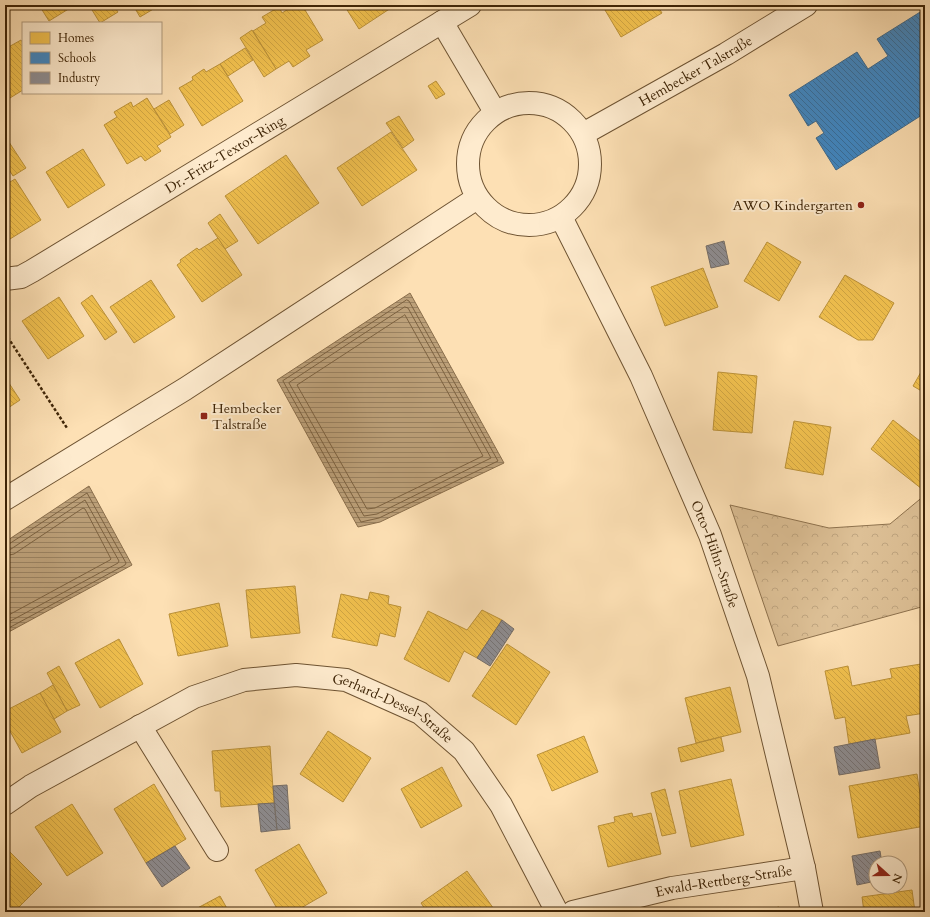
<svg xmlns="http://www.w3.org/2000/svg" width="930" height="917" viewBox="0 0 930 917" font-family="Cardo,serif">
<defs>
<pattern id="forest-crowns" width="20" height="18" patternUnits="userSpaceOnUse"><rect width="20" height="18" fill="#ddc096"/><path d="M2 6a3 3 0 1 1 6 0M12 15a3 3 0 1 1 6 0" fill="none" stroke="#bfa580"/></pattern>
<pattern id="water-rules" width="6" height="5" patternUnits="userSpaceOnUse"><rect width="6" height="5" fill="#bca079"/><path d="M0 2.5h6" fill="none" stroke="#9a8261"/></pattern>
<pattern id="homes-back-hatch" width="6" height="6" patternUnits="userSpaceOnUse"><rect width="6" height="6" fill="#f2c14e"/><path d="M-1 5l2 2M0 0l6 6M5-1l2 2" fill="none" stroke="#d1a643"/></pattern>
<pattern id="schools-back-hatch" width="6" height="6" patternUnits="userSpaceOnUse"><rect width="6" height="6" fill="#3f88c5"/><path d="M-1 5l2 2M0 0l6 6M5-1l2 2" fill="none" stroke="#366f9e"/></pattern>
<pattern id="industry-back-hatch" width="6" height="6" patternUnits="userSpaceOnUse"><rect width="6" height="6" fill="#8d8d92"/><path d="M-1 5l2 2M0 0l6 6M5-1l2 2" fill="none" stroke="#757375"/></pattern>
</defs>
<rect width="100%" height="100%" fill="#fde0b4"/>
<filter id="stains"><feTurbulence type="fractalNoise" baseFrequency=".005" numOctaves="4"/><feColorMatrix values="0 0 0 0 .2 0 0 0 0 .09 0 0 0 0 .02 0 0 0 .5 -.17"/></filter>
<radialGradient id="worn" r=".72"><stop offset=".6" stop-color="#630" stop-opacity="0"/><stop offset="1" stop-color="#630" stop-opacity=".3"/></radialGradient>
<!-- forest -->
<path fill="url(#forest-crowns)" stroke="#8e724e" d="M925,495V606L778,646L730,505L829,528L890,524Z"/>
<!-- water -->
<g fill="url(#water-rules)" stroke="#8a6e4b">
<path d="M410,293L504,463L380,522L358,527L277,380Z"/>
<path d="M89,486L132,565L5,634V542Z"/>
</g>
<!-- homes -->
<g fill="url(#homes-back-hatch)" stroke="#bc9238">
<path d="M39,5H75L49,21Z"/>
<path d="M89,5H113L118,12L100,23Z"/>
<path d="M133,5H160L140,17Z"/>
<path d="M295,5H302L323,40L306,50L310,56L293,67L289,61L276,69L253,31L266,23L262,17L279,7L282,13Z"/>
<path d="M344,5H394V6L359,29Z"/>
<path d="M602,5H657L662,13L621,37Z"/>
<path d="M252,30L276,69L264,77L240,38Z"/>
<path d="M21,40L23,43V90L5,101V49Z"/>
<path d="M245,48L253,60L228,76L220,64Z"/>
<path d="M220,64L243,101L202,126L179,88L193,80L192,77L204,69L206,72Z"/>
<path d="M436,81L445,94L436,99L428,86Z"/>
<path d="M147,98L171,137L157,146L161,151L145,161L141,156L127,164L104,125L117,117L114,112L131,102L133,107Z"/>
<path d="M169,100L184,125L170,134L154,109Z"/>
<path d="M399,116L414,140L403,148L386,123Z"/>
<path d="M391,132L417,170L362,206L337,168Z"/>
<path d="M5,136L26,168L13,176L5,163Z"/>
<path d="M83,149L105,185L68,208L46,172Z"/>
<path d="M286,155L319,203L258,244L225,196Z"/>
<path d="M15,179L41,220L5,242V185Z"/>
<path d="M220,214L238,241L225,249L208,223Z"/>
<path d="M218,238L242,275L202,302L177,265L181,262L180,260L197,248L199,250Z"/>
<path d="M767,242L801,262L779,301L744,281Z"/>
<path d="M703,268L718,307L665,326L651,287Z"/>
<path d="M845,275L894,303L873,340H858L819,317Z"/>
<path d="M151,280L175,317L134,343L110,307Z"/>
<path d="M92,295L117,332L105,340L81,303Z"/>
<path d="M59,297L84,336L48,359L22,321Z"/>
<path d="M925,365V393L913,386Z"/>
<path d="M718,372L757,376L752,433L713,430Z"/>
<path d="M5,377L20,400L5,410Z"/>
<path d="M893,420L925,445V485L922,489L871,449Z"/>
<path d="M794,421L831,427L823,475L785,468Z"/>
<path d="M295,586L300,633L251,638L246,590Z"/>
<path d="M370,592L389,596L388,604L401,607L395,637L380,633L377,646L332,637L341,594L368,600Z"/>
<path d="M219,603L228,646L178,656L169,614Z"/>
<path d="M482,610L502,620L477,658L464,651L449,682L404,659L428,611L467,630Z"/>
<path d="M119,639L143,684L100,708L75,663Z"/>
<path d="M507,644L550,672L516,725L472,696Z"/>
<path d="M921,664L925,684V713L906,716L910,733L849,744L845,717L835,719L825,671L848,666L852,686L892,678L890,669Z"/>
<path d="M59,666L80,705L67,711L47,673Z"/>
<path d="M53,685L67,711L54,719L40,693Z"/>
<path d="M730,687L741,732L696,743L685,698Z"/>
<path d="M40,693L61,732L22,753L5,722V711Z"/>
<path d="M328,731L371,758L343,802L300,774Z"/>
<path d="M584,736L598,772L552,791L537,755Z"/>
<path d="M721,737L724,751L681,762L678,748Z"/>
<path d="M270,746L274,803L221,807L220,791H215L212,751Z"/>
<path d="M442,767L462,806L421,828L401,789Z"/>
<path d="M917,774L925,826L858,838L849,786Z"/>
<path d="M731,779L744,835L691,847L679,791Z"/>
<path d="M154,784L186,839L146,863L114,809Z"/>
<path d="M665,789L676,833L662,836L651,793Z"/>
<path d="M72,804L103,853L67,876L35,827Z"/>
<path d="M632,813L633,817L651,813L661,854L608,867L598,826L615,822L614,817Z"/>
<path d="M299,844L327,893L294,912H279L255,870Z"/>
<path d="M5,847L42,884L14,912H5Z"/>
<path d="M467,871L496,912H427L421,903Z"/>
<path d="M912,890L915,912H864L862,897Z"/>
<path d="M220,896L229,912H190Z"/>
<path d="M779,907L780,912H754Z"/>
</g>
<!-- schools -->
<path fill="url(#schools-back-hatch)" stroke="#3f6a8c" d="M925,9V113L836,170L816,138L824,133L816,121L808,126L789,95L857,52L868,69L888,56L877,39Z"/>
<!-- industry -->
<g fill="url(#industry-back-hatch)" stroke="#756e68">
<path d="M724,241L729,264L711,268L706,246Z"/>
<path d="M502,620L514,629L490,666L477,658Z"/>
<path d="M875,739L880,768L839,775L834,747Z"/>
<path d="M287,785L290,829L277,830L273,786Z"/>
<path d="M274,803L277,830L261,832L258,804Z"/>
<path d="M175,846L190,868L162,887L146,863Z"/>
<path d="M880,851L882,863H876V881L857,885L852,856Z"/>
</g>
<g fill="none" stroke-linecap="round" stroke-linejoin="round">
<!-- shore -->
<g stroke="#7d6240" stroke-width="1">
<path d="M407,300L409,301L498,461L379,518L361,522L283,381Z"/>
<path d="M405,307L408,308L491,458L377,514L364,516L289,383Z"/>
<path d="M405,315L483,456L375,508L367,509L297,385L403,316Z"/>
<path d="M5,545L9,544L87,493L126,563L125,565L5,630"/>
<path d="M5,550L11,549L85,500L119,561L118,563L5,624"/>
<path d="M5,556L14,554L83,508L85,509L111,559L110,560L5,617"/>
</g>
<!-- minor casing -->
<g stroke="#6e5332" stroke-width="24">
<g id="minor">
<path d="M442,22L495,112"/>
<circle cx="529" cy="164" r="61"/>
<path id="s1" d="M583,134L726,54L806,5"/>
<path id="s2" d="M561,217L641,376L710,535L758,676L804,868L812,912"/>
<path id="s3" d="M5,279L21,277L32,271L470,5"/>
<path d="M5,499L185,389L477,198"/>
<path d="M140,726L217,850"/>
<path id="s4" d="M5,804L31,786L194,697L244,680L296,675L346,680L420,713L464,751L501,805L557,912"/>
<path id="s5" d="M573,912L672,888L804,868"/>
</g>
</g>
<!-- path -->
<path stroke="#3e2406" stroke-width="2.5" stroke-dasharray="3 2" stroke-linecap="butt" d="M5,333L67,428"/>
<!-- minor -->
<use href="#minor" stroke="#feebce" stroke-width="22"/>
</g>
<!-- markers -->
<g fill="#8f2418" stroke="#feebce" stroke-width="1.5">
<circle cx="861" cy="205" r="4"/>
<rect x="200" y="412" width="8" height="8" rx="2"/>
</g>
<g text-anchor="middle" stroke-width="4" stroke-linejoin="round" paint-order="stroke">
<!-- street labels -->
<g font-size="14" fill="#3e2406" stroke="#feebce">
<text dy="5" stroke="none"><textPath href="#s1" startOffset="129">Hembecker Talstraße</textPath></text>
<text dy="5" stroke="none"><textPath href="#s3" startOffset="254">Dr.-Fritz-Textor-Ring</textPath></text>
<text dy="5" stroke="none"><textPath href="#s2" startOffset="371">Otto-Hühn-Straße</textPath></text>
<text dy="5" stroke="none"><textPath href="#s4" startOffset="427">Gerhard-Dessel-Straße</textPath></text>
<text dy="5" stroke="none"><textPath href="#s5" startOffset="154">Ewald-Rettberg-Straße</textPath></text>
</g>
<!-- poi labels -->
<g font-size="14" fill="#3e2406" stroke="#feebce" text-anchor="end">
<text x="853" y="210">AWO Kindergarten</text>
<text x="212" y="413" text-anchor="start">Hembecker<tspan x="212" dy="16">Talstraße</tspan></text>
</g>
</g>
<!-- margin -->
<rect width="930" height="917" fill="none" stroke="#fde0b4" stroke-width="20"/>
<rect x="6" y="6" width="918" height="905" fill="none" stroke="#3e2406" stroke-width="2"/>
<rect x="10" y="10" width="910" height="897" fill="none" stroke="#3e2406"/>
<!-- legend -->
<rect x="22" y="22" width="140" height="72" fill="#feebce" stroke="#b19b7e"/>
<rect x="30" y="32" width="20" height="12" fill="#f2c14e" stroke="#b19b7e"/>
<text x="58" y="42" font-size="12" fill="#3e2406">Homes</text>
<rect x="30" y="52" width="20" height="12" fill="#3f88c5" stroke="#b19b7e"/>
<text x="58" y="62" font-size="12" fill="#3e2406">Schools</text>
<rect x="30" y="72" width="20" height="12" fill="#8d8d92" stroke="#b19b7e"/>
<text x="58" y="82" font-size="12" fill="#3e2406">Industry</text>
<!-- north arrow -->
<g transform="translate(888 875) rotate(111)"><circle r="19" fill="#feebce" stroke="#b19b7e"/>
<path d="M0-3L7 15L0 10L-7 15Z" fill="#8f2418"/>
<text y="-6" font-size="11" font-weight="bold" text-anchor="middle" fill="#3e2406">N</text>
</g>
<rect width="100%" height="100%" filter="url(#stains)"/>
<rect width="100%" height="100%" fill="url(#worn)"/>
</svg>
